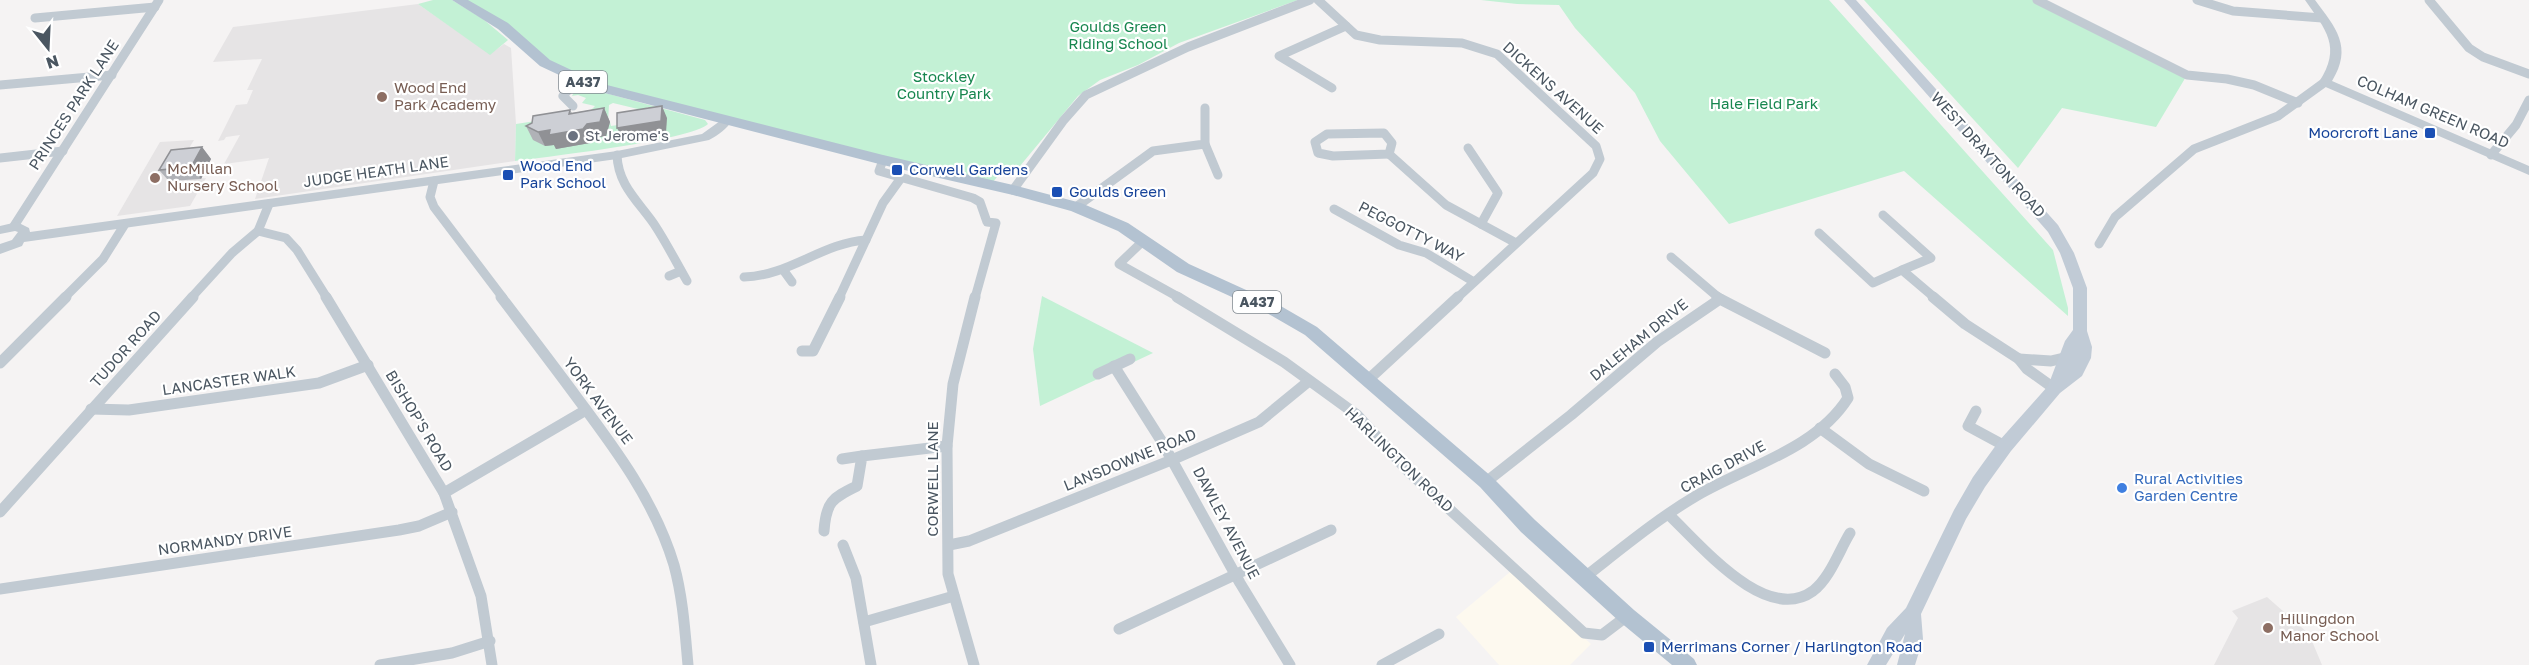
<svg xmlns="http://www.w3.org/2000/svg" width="2529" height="665" viewBox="0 0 2529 665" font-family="'Golos Text',sans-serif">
<rect width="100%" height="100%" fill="#f5f3f3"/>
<!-- commercial -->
<path fill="#fdf9ef" d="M1510,572L1591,644L1570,665H1499L1456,617Z"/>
<!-- education -->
<g fill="#e6e4e5">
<path d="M418,4L490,54L504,44L511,48L516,124L515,161L255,199L269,158L224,164L240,135L226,137L224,140L218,141L236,105L247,104L253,90H247L262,59L213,62L233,27Z"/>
<path d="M194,140L169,181L206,178L190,206L117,216L160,142Z"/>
<path d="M2267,597L2309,634L2322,665H2214L2238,618L2232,611Z"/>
</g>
<!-- green -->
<g fill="#c3f1d5" fill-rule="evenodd">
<path d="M433,0H452L483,19L508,40L490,55L418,4Z"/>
<path d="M462,0H1298L1179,43L1138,65L1100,80L1078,96L1020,166L999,175L990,185L577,80Z"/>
<path d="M1481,0H1829L2053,250L2068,308V316L1904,171L1729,224L1660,141L1635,93L1575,28L1559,5L1517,4Z"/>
<path d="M1864,0H2037L2187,75L2156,127L2062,108L2018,168Z"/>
<path d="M583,87L705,120L708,124C692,140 546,157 515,161L516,124L588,113L595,106L582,103L586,98L578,95L572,96L575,90ZM613,103L642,110L648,107L646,121L611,126L610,122H608L609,105Z"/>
<path d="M1042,296L1153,353L1040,406L1033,349Z"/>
</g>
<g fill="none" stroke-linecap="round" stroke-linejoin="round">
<!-- minor-far1 -->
<g stroke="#c1cad2" stroke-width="9">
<path d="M1318,0L1356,35L1380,40L1462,43L1497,54L1596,146L1600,159L1593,173L1457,298"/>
<path d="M2037,0L2187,75L2227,79L2254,85L2298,103"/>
<path d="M2197,0L2233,11L2322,18"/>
<path d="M2429,0L2469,48L2483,57L2529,74"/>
<path d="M35,18L155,7"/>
<path d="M0,85L112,75"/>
<path d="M1332,88L1279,56L1346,26"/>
<path d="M573,106L563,96L577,80"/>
<path d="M1384,133L1392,143L1389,154L1333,156L1318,153L1315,142L1327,134Z"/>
<path d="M1205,144L1218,175"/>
<path d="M1468,148L1498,193L1481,224"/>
<path d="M1389,154L1446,205L1516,243"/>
<path d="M617,155C618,185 638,201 654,224C666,242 676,262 687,281"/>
<path d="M2491,155L2516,125L2529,100"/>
<path d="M0,158L63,151"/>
<path d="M883,160L879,171L973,198L980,202L987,222L996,223L975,298"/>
<path d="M434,181L430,197L434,207L503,298"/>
<path d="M1013,190L1063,121L1086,95L1188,47L1310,0"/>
<path d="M1076,207L1153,151L1205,144V108"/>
<path d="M1334,209L1399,245L1426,253L1474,282"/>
<path d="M1883,215L1931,258L1902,270"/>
<path d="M14,226L159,0"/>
<path d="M258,231L286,238L297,250L327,298"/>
<path d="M1819,233L1873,283L1902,270L1935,298"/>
<path d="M1143,241L1119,264L1180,298"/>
<path d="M2099,244L2115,217L2194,149L2278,116L2325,82"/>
<path d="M1671,257L1719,298"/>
<path d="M784,271L792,282"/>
<path d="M669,276L681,271"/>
<path d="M744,277C789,276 822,243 866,240"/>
<path d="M64,298L103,259L125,224"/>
<path d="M191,298L232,253L258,231L269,204"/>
<path d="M839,298L883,203L901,178"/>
</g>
<!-- minor -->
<g stroke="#c1cad2" stroke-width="11">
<path d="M326,297L444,493L481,596L492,665"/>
<path d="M501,297C527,331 553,365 578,399C617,451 655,502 674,565C683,598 685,632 688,665"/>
<path d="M1177,297L1284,362L1357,415L1409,472L1584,633L1602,635L1627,616"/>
<path d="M1717,297L1720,299"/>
<path d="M1933,297L1965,324L2019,359L2027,369L2055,389"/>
<path d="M802,351H813L840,297"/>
<path d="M2019,359L2051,361L2068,357"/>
<path d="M0,363L66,297"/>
<path d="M1114,366L1162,442L1240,583L1290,665"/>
<path d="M1098,374L1130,359"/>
<path d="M1369,379L1458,297"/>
<path d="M91,409L129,410L319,383L368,365"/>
<path d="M1976,411L1968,426L2005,446"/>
<path d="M1820,428L1869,464L1924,491"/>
<path d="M842,459L862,456"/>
<path d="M1486,482L1571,415L1657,342L1720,299L1825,353"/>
<path d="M444,493L586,410"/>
<path d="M0,512L193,297"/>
<path d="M1669,515C1701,545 1766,625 1813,591C1830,578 1839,551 1850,533"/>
<path d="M824,531C826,502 832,498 857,486L862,456L947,446"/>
<path d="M843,545L856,578L871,665"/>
<path d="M949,545L969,541L1174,459L1259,422L1309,381"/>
<path d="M1585,577C1621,549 1657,519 1696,496C1747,466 1815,450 1848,398L1845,387L1835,374"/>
<path d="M0,589L399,530L419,526L452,512"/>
<path d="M864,622L954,596"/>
<path d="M1119,629L1331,530"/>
<path d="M380,665L452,653L490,641"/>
<path d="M974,665L948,574L947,446L953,384L975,297"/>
<path d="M1382,665L1439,634"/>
</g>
<!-- tertiary -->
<g fill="#c1cad2" fill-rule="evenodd">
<path d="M2305,0H2315C2336,28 2353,47 2332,81L2529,166V175L2321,85L2319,82C2342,47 2326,30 2305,0Z"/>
<path d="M727,116L733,120C726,129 719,135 709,140L617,159L24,242L22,246L0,254V244L12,240L18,232L15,231L0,234V226L17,222L29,228L30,232L617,151L702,134Z"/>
</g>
<!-- secondary -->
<path fill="#c1cbd6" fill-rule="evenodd" d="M1844,0H1856L2058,225L2074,253L2087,288V331L2092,347L2091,358L2082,376L2060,393L2011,451L1985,487L1966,519L1921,614L1923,639L1915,665H1897L1905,634L1886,665H1867L1887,628L1906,608L1954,510L1973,477L1999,441L2048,386L2065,341L2073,330V288L2060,253L2048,232Z"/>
<!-- primary -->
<path fill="#b3c2d1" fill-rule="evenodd" d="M452,0H468L508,23L550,60L599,83L883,155L1013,185L1081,203L1128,223L1189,264L1279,305L1317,327L1492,477L1535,520L1634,610L1694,659L1697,665H1672L1620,622L1521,532L1480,487L1305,335L1267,313L1177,272L1118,231L1071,211L1013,195L883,165L589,89L540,66L498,29Z"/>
</g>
<!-- wall -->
<g fill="#b0b2b7">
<path d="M604,108L610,122L606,136L594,138L590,143L556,149L554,145L545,146L533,140L526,126L570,110L572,113Z"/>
<path d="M202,147L211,159L201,179L169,181L159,170Z"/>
</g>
<!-- shaded-wall -->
<g fill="#909195">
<path d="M662,106L667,118L666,133L623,139L617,128Z"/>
<path d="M604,108L610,122L606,136L594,138L590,143L556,149L554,145L545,146L538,132L587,124Z"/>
<path d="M202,147L211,159L201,179L191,167Z"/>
</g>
<!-- building -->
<g fill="#cdcfd5" stroke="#909195" stroke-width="1.5">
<path d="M662,106L661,121L617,128V113Z"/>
<path d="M604,108L600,122L587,124L583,129L549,135L550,130L538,132L526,126L532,123L533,116L570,110L569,114Z"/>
<path d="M202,147L191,167L159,170L171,150Z"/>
</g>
<!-- markers -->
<g fill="#8d6e63" stroke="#fff" stroke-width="2">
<circle cx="382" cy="97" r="6"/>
<circle cx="155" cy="178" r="6"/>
<circle cx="2268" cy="628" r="6"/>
</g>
<g fill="#1a4fb4" stroke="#fff" stroke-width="2">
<rect x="2424" y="127" width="12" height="12" rx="3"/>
<rect x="891" y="164" width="12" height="12" rx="3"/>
<rect x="502" y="169" width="12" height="12" rx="3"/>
<rect x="1051" y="186" width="12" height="12" rx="3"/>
<rect x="1643" y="641" width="12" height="12" rx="3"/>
</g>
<circle fill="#6b7280" stroke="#fff" stroke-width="2" cx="573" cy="136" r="6"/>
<circle fill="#3f7fe0" stroke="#fff" stroke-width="2" cx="2122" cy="488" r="6"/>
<g text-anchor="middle" stroke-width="4.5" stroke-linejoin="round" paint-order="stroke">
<!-- shield labels -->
<g fill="#fff" stroke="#808990" stroke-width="1.5">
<rect x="559" y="71" width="48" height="22" rx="4.5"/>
<rect x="1233" y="291" width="48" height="22" rx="4.5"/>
</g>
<g font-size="14" font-weight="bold" fill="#4a5661">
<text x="583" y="87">A437</text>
<text x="1257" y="307">A437</text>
</g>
<!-- park labels -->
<g font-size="15" fill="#17864f" stroke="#fff">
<text x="1118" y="32">Goulds Green<tspan x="1118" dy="17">Riding School</tspan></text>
<text x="944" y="82">Stockley<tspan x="944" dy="17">Country Park</tspan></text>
<text x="1764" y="109">Hale Field Park</text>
</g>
<!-- education labels -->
<g font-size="15" fill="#785e54" stroke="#fff" text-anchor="start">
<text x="394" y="93">Wood End<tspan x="394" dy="17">Park Academy</tspan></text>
<text x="167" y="174">McMillan<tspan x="167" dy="17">Nursery School</tspan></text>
<text x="2280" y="624">Hillingdon<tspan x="2280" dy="17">Manor School</tspan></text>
</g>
<!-- street labels -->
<g font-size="15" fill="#4a5661" stroke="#fff">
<text transform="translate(1553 88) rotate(42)" y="5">DICKENS AVENUE</text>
<text transform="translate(74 105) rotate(-57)" y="5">PRINCES PARK LANE</text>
<text transform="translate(2433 112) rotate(23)" y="5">COLHAM GREEN ROAD</text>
<text transform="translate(1988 155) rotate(48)" y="5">WEST DRAYTON ROAD</text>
<text transform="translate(376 172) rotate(-8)" y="5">JUDGE HEATH LANE</text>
<text transform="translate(1411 232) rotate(27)" y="5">PEGGOTTY WAY</text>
<text transform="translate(1639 340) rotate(-39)" y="5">DALEHAM DRIVE</text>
<text transform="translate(126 349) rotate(-48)" y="5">TUDOR ROAD</text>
<text transform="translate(229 381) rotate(-8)" y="5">LANCASTER WALK</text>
<text transform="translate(598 401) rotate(53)" y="5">YORK AVENUE</text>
<text transform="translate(419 421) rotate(59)" y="5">BISHOP'S ROAD</text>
<text transform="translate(1130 460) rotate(-22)" y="5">LANSDOWNE ROAD</text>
<text transform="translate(1399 460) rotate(44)" y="5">HARLINGTON ROAD</text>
<text transform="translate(1723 467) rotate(-28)" y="5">CRAIG DRIVE</text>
<text transform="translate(933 479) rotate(-90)" y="5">CORWELL LANE</text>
<text transform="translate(1226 523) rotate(62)" y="5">DAWLEY AVENUE</text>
<text transform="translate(225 541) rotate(-8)" y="5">NORMANDY DRIVE</text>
</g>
<!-- transit labels -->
<g font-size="15" fill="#164399" stroke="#fff" text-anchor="start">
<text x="2418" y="138" text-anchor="end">Moorcroft Lane</text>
<text x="520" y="171">Wood End<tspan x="520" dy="17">Park School</tspan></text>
<text x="909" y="175">Corwell Gardens</text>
<text x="1069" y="197">Goulds Green</text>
<text x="1661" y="652">Merrimans Corner / Harlington Road</text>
</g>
<!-- worship labels -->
<g font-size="15" fill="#5b616d" stroke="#fff" text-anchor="start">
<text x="585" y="141">St Jerome's</text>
</g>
<!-- shop labels -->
<g font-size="15" fill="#366cbe" stroke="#fff" text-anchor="start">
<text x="2134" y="484">Rural Activities<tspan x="2134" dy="17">Garden Centre</tspan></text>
</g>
</g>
<!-- north arrow -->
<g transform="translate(48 48) rotate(162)" stroke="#ffffff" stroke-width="4.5" paint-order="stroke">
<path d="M0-4.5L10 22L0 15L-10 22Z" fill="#4a5661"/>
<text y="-9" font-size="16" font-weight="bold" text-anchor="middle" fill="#4a5661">N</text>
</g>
</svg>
